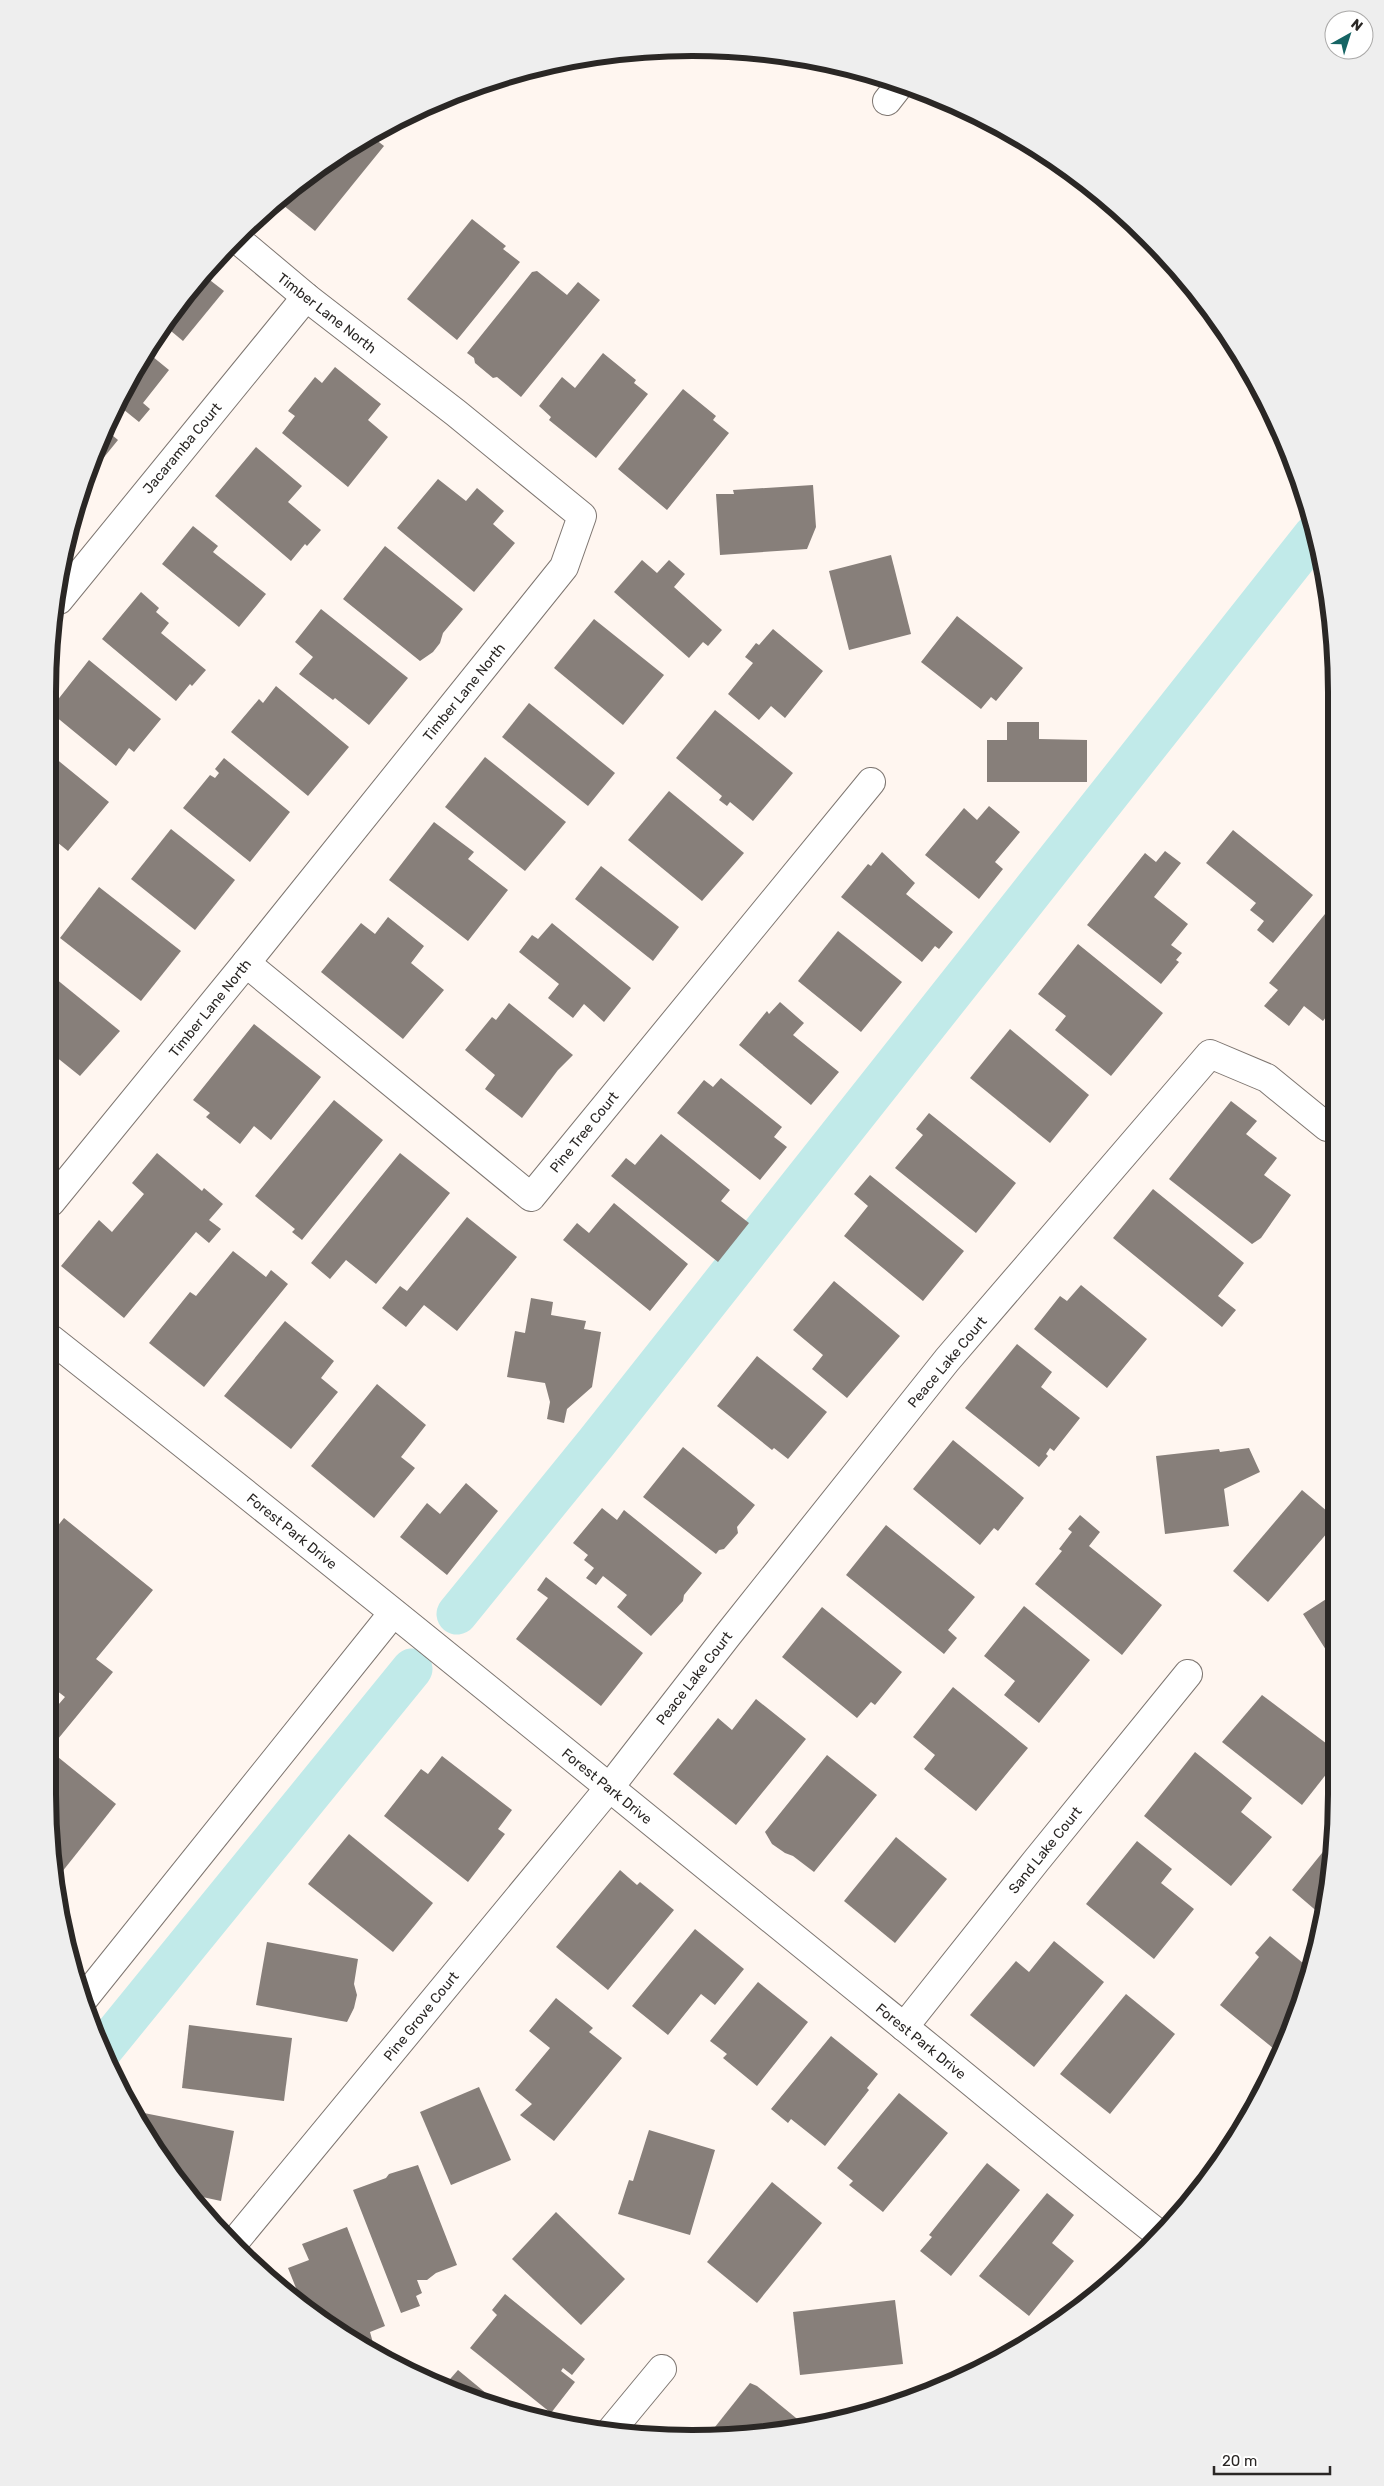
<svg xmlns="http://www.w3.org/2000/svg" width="1384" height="2486" viewBox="0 0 1384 2486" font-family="Rubik,sans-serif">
<rect width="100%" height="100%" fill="#fff6f0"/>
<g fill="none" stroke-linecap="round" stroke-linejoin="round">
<!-- canal -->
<g stroke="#c1eae9" stroke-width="41">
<path d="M457,1614L596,1443L1314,535"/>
<path d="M102,2050L412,1669"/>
</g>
</g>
<!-- building -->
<g fill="#877f7a">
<path d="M371,136L384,146L315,231L278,201L300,181Z"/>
<path d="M472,219L506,246L503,249L520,262L457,340L407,299Z"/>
<path d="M537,271L567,295L578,282L600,300L521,397L497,377L493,378L475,363L474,358L467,353L532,272Z"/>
<path d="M202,274L224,291L183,341L165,326Z"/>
<path d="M147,352L169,370L143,403L150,409L139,422L118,405L134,370Z"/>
<path d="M603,353L636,380L634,383L648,394L596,458L549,420L551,417L539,406L562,377L575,388Z"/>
<path d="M335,367L381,404L368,420L388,437L348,487L282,433L295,416L288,411L315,377L322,383Z"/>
<path d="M683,389L716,416L713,420L729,433L667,510L618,469Z"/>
<path d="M106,430L118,440L83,483Z"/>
<path d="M256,447L302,486L288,502L321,530L307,546L305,544L291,561L215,496Z"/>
<path d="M438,479L466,501L477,488L504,511L493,524L515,543L474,592L397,528Z"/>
<path d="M813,485L816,527L807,549L720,555L716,494H734L733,490Z"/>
<path d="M193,526L218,546L213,552L266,594L239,627L162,564Z"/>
<path d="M385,546L463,609L443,633L440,643L433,652L420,661L343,599Z"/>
<path d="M891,555L911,634L849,650L829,571Z"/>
<path d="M642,560L657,573L669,560L685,574L674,587L722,630L708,646L703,642L689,658L614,592Z"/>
<path d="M141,592L159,608L156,612L169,623L161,633L206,670L192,686L190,684L176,701L102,639Z"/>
<path d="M321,609L408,678L369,725L335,698L333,700L299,674L313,657L295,642Z"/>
<path d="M957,616L1023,668L996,701L991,697L981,709L921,662Z"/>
<path d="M594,619L664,675L623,725L554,668Z"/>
<path d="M773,629L823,671L785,718L771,706L759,720L728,694L753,663L745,657L756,643L759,645Z"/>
<path d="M89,660L161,719L134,752L129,748L116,766L49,711Z"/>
<path d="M276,686L349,747L308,796L231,732L259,699L263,703Z"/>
<path d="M529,703L615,773L588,806L502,737Z"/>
<path d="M715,710L793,773L753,821L730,802L727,806L719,800L722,796L676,758Z"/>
<path d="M1007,722H1039V739L1087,740V782H987V740H1007Z"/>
<path d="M49,753L109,802L68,851L52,838L50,841Z"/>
<path d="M485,757L566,822L525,871L445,807Z"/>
<path d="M224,758L290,812L250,862L183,808L210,775L215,778L219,773L215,769Z"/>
<path d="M669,791L744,853L702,901L628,840Z"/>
<path d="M989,806L1020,832L995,862L1003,869L979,899L925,855L964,808L977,820Z"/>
<path d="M434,822L474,852L468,859L508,890L468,941L389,880Z"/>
<path d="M171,829L235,880L195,930L131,879Z"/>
<path d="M1233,830L1313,895L1273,943L1257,930L1264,921L1250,910L1256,903L1206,863Z"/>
<path d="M1165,851L1181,863L1154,897L1188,924L1171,945L1182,953L1176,960L1179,962L1161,984L1087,925L1145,853L1156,862Z"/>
<path d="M882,852L915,883L906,894L953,932L939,949L935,946L922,962L841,897L868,864L871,866Z"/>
<path d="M601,866L679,927L653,961L575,899Z"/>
<path d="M99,887L181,951L141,1001L60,938Z"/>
<path d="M1325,914L1332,920V1009L1323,1021L1304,1006L1289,1026L1264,1006L1278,990L1269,983Z"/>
<path d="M388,917L424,946L411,963L444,990L403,1039L321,972L361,923L375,934Z"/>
<path d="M552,923L631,988L604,1022L584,1004L573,1018L548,998L559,984L519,952L532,935L538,939Z"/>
<path d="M838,931L902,982L861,1032L798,981Z"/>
<path d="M1078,944L1163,1013L1111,1076L1055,1030L1066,1016L1038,994Z"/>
<path d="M50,974L120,1031L80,1076L50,1052Z"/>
<path d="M780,1002L804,1023L793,1035L839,1072L811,1105L739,1045L767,1011L769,1014Z"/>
<path d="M509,1003L573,1055L558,1070L522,1118L485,1089L495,1075L465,1050L492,1017L496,1020Z"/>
<path d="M254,1024L321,1077L271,1140L254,1126L240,1144L206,1117L210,1113L193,1100Z"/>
<path d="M1010,1029L1089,1095L1050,1143L970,1078Z"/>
<path d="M721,1078L782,1127L774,1137L787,1147L760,1180L677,1113L704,1080L713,1087Z"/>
<path d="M334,1100L383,1140L302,1240L292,1232L295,1229L255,1196Z"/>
<path d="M1231,1101L1257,1121L1246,1134L1277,1158L1264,1175L1291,1195L1261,1238L1252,1244L1169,1179Z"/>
<path d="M929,1113L1016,1183L976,1233L895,1168L923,1135L916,1129Z"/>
<path d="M661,1134L730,1190L721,1201L749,1223L718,1262L611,1176L626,1158L635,1165Z"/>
<path d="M157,1153L202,1191L204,1188L223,1204L209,1220L221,1229L209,1243L196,1232L124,1318L61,1266L99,1220L112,1232L144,1194L132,1183Z"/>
<path d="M400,1153L450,1193L376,1284L346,1260L330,1279L311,1263Z"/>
<path d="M870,1175L964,1251L923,1301L844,1236L868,1206L854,1194Z"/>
<path d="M1153,1189L1244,1263L1218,1296L1236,1310L1222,1327L1113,1238Z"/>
<path d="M614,1203L688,1264L650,1311L563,1240L577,1223L589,1233Z"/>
<path d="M467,1217L517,1257L457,1331L424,1305L406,1327L382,1308L400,1286L407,1291Z"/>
<path d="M233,1251L266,1277L271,1270L288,1284L204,1387L149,1343L190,1292L196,1296Z"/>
<path d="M834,1281L900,1336L847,1398L812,1369L823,1355L793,1330Z"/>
<path d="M1081,1285L1147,1339L1107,1388L1034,1329L1060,1296L1067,1301Z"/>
<path d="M531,1298L553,1302L551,1315L586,1321L584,1329L601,1332L592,1387L567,1409L564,1423L547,1419L550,1402L545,1383L507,1377L515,1331L525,1333Z"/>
<path d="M285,1321L334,1361L321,1378L338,1392L291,1449L224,1396Z"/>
<path d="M1017,1344L1052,1372L1041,1387L1080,1418L1054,1451L1050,1448L1046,1454L1048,1456L1039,1467L965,1408Z"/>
<path d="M757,1356L827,1412L788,1459L774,1448L772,1450L717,1406Z"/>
<path d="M377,1384L426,1425L401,1457L415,1468L374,1518L311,1466Z"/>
<path d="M953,1440L1024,1498L998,1531L994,1528L980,1545L913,1489Z"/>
<path d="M683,1447L755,1505L737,1527L738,1533L724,1549L719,1550L716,1554L643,1497Z"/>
<path d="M1249,1448L1260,1472L1224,1489L1229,1526L1165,1534L1156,1456L1219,1449L1220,1452Z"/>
<path d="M466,1483L498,1511L447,1575L400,1537L427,1503L440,1514Z"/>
<path d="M1302,1490L1334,1517V1525L1268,1602L1233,1571Z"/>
<path d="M602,1508L617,1520L624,1510L702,1573L684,1595L683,1601L651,1636L617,1607L627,1595L603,1576L596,1585L586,1578L594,1568L584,1560L588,1555L573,1543Z"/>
<path d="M1080,1515L1100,1532L1089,1546L1162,1605L1122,1655L1035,1584L1062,1551L1059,1549L1072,1532L1068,1529Z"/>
<path d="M64,1518L153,1590L96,1659L113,1672L53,1745L52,1712L65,1697L52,1687V1533Z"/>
<path d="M886,1525L975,1597L948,1630L957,1638L944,1654L846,1575Z"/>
<path d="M546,1577L643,1653L601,1706L516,1639L548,1598L537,1590Z"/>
<path d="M1334,1594V1607L1335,1664L1303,1614Z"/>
<path d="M1024,1606L1090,1660L1039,1723L1004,1695L1015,1681L984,1656Z"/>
<path d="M822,1607L902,1672L875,1705L871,1702L857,1718L782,1657Z"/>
<path d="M953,1687L1028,1748L976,1811L924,1769L935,1755L913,1737Z"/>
<path d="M1262,1695L1335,1750V1763L1302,1805L1222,1742Z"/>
<path d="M756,1699L806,1739L736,1825L673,1774L718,1718L732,1730Z"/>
<path d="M1195,1752L1252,1798L1241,1812L1272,1837L1231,1886L1144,1816Z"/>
<path d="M53,1753L116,1804L54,1882L53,1878Z"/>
<path d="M827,1755L877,1795L814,1872L793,1856L785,1853L772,1844L765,1832Z"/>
<path d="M442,1756L512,1810L498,1829L505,1834L468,1882L384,1816L421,1769L428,1774Z"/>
<path d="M349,1834L433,1903L393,1952L308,1884Z"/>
<path d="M896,1837L947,1879L895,1943L844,1901Z"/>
<path d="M1335,1837L1320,1914L1292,1890Z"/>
<path d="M1137,1841L1172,1869L1161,1883L1194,1909L1154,1959L1086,1904Z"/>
<path d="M620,1870L637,1885L640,1882L674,1910L608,1990L556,1947Z"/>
<path d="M1319,1919L1316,1933L1311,1929Z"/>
<path d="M695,1929L744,1969L715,2005L701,1994L668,2035L632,2006Z"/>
<path d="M1270,1936L1309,1968L1302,2001L1279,2053L1220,2005L1259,1957L1255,1953Z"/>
<path d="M1054,1941L1104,1982L1034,2067L970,2015L1016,1961L1029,1972Z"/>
<path d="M267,1942L358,1959L354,1984L357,1995L354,2008L347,2022L256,2005Z"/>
<path d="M758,1982L808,2022L757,2086L723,2058L727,2054L710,2041Z"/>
<path d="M1126,1994L1175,2034L1110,2114L1060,2074Z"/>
<path d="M556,1998L593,2028L589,2032L622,2058L554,2141L520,2115L532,2104L515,2090L550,2048L529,2031Z"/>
<path d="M189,2025L292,2038L284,2101L182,2088Z"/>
<path d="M831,2036L878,2074L867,2088L869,2090L825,2146L791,2119L788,2123L771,2109Z"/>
<path d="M479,2087L511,2160L451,2185L420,2112Z"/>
<path d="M899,2093L948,2133L883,2212L849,2185L853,2181L837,2168Z"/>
<path d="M134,2111L234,2131L221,2201L193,2195L194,2188L180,2186Z"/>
<path d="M649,2130L715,2150L690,2235L618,2214L629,2180L633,2181Z"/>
<path d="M987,2163L1020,2190L951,2276L920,2251L932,2237L929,2235Z"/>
<path d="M418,2165L457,2265L436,2273L427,2280H417L422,2293L416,2296L420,2306L401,2313L353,2190L386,2178L389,2174Z"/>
<path d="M772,2182L822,2223L757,2303L707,2262Z"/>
<path d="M1047,2193L1074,2215L1052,2243L1074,2261L1029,2316L979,2276Z"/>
<path d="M556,2212L625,2279L581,2325L512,2259Z"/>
<path d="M347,2227L385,2326L370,2332L376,2354L334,2330L302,2303L288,2268L309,2260L302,2244Z"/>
<path d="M1097,2282L1105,2287L1078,2307L1077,2306Z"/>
<path d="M505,2294L585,2359L572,2375L563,2368L561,2371L575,2382L551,2413L470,2348L497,2315L492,2310Z"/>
<path d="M895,2300L903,2364L800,2375L793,2312Z"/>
<path d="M458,2370L504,2408V2409L444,2386Z"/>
<path d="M750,2383L757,2386L807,2427L734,2437H717L711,2432Z"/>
</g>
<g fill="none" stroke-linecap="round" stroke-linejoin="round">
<!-- minor casing -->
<g stroke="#7e7671" stroke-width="30">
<g id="minor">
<path d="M887,101L901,83"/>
<path d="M59,600L306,297"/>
<path d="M246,963L531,1197L871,782"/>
<path d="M51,1202L246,963L564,567L582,516L456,413L306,297L237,239"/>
<path d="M51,1339C330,1559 606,1785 882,2009C975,2084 1066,2161 1160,2235"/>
<path d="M82,2001L393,1613"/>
<path d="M904,2027L1036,1861L1188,1674"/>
<path d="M232,2245L609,1788L727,1636L947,1360L1210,1054L1267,1078L1327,1127L1333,1128"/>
<path d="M609,2433L662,2369"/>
</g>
</g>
<!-- minor -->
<use href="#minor" stroke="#fff" stroke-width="28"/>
</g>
<g text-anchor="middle" stroke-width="5" stroke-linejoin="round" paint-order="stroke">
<!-- street labels -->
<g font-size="14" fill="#2a2725" stroke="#fff">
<text transform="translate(327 313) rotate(38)" y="5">Timber Lane North</text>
<text transform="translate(182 448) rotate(-50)" y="5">Jacaramba Court</text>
<text transform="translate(464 692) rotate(-51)" y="5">Timber Lane North</text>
<text transform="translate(210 1008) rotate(-51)" y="5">Timber Lane North</text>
<text transform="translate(584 1132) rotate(-51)" y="5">Pine Tree Court</text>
<text transform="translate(947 1362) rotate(-50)" y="5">Peace Lake Court</text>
<text transform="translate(292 1531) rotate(39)" y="5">Forest Park Drive</text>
<text transform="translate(694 1678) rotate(-52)" y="5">Peace Lake Court</text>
<text transform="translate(607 1786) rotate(39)" y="5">Forest Park Drive</text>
<text transform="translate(1045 1850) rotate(-51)" y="5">Sand Lake Court</text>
<text transform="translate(421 2016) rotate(-51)" y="5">Pine Grove Court</text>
<text transform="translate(921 2041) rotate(39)" y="5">Forest Park Drive</text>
</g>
</g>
<!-- crop -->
<path d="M0 0H1384V2486H0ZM692 56H692A636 636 0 0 1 1328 692V1794A636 636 0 0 1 692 2430H692A636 636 0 0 1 56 1794V692A636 636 0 0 1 692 56Z" fill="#eee" fill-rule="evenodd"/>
<path fill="none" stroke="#2a2725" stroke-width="6" d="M692 56H692A636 636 0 0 1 1328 692V1794A636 636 0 0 1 692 2430H692A636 636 0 0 1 56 1794V692A636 636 0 0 1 692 56Z"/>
<!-- north arrow -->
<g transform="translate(1349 35) rotate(39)"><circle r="24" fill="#ffffff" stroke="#aaa9a8"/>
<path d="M0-4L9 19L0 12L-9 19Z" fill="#156464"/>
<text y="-8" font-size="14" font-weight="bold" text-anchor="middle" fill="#2a2725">N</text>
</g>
<!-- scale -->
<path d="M1214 2466v8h116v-8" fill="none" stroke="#2a2725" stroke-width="2.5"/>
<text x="1222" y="2466" font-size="15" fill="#2a2725" stroke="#ffffff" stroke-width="4" paint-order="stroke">20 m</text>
</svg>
